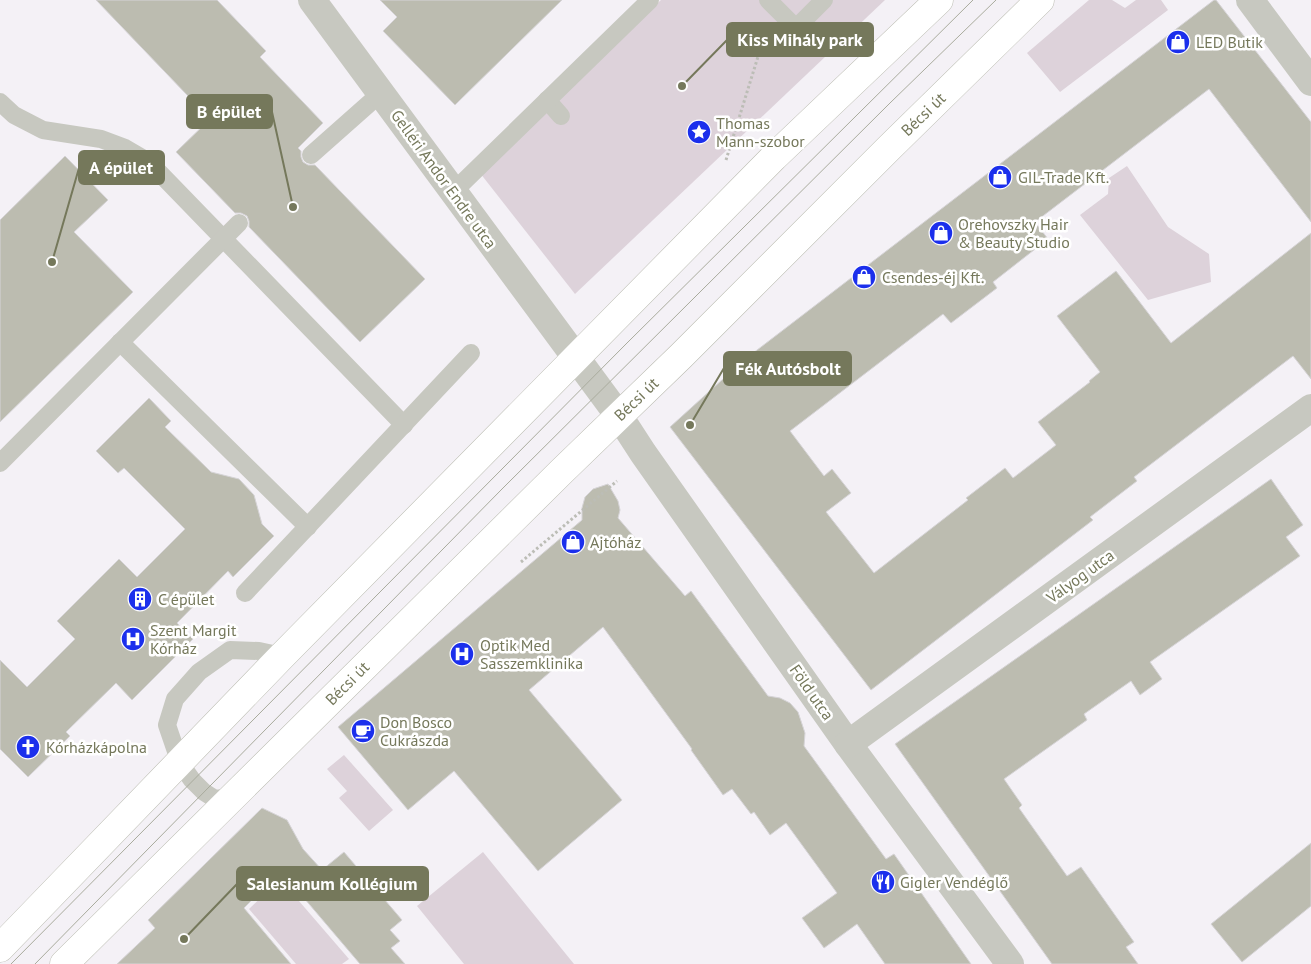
<svg xmlns="http://www.w3.org/2000/svg" width="1311" height="964" viewBox="0 0 1311 964" font-family="'PT Sans',sans-serif">
<rect width="100%" height="100%" fill="#f4f1f6"/>
<!-- green -->
<g fill="#ddd2da">
<path d="M661,0H885L575,294L480,173Z"/>
<path d="M1089,0H1112L1125,8L1136,0H1161L1168,10L1060,92L1027,53Z"/>
<path d="M1127,166L1168,227L1209,254L1211,282L1148,300L1080,215L1108,194L1109,178Z"/>
<path d="M344,755L393,810L369,831L339,798L347,791L327,769Z"/>
<path d="M483,852L574,964H464L417,906Z"/>
<path d="M280,879L349,959L342,964H296L249,909Z"/>
</g>
<!-- building -->
<g fill="#bcbcb0" stroke="#d6d4d7">
<path d="M96,0H217L266,51L260,57L323,123L298,148L301,151V157L303,162L308,165H315L425,279L360,342L249,227V221L247,216L241,213H235L176,152L210,119Z"/>
<path d="M380,0H562L455,105L383,31L397,17Z"/>
<path d="M1214,0H1216L1311,122V222L1209,89L1035,222L1048,239L993,282L997,288L951,323L943,314L790,431L824,476L832,469L851,493L826,512L874,573L968,500L966,498L1005,468L1013,478L1056,445L1038,422L1090,382L1089,381L1100,372L1057,316L1116,271L1171,343L1311,233V379L1293,356L1134,477L1137,481L1090,517L1093,520L871,690L670,427L744,360Z"/>
<path d="M65,156L108,200L74,232L133,292L0,422V220Z"/>
<path d="M149,398L171,421L165,427L211,472L239,479L254,495L262,524L274,536L233,577L228,571L177,623L193,639L132,700L116,683L66,732L70,736L28,777L0,749V660L27,687L75,639L57,621L119,559L137,577L185,529L124,468L118,473L96,451Z"/>
<path d="M1271,479L1303,525L1286,537L1300,556L1150,662L1162,679L1140,695L1131,681L1084,714L1087,720L1004,779L1022,805L1019,808L1067,876L1081,867L1134,942L1126,947L1138,964H1052L895,744Z"/>
<path d="M608,484L618,501L620,510L618,518L685,596L691,591L768,696L780,698L790,703L798,712L805,733L804,746L886,859L894,854L971,964H885L857,924L824,948L802,918L837,893L786,823L770,835L754,812L751,814L732,789L723,795L691,750L692,749L603,627L529,690L622,800L538,871L454,771L408,810L338,727L582,520V508L585,497L593,489Z"/>
<path d="M262,808L287,820L303,849L322,870L344,852L402,920L390,930L400,941L391,948L405,964H360L281,871L244,908L291,964H117L155,928L148,920Z"/>
<path d="M1311,843V906L1242,962L1211,924Z"/>
</g>
<g fill="none" stroke-linecap="round" stroke-linejoin="round">
<!-- secondary casing -->
<g stroke="#babbb0" stroke-width="29">
<g id="secondary">
<path d="M0,948L282,656L774,157L939,0"/>
<path d="M64,964L561,472L681,356L889,148L1040,0"/>
</g>
</g>
<!-- path -->
<g stroke="#bcbdb6" stroke-width="3" stroke-dasharray="2.5 2.5" stroke-linecap="butt">
<path d="M726,160L765,34"/>
<path d="M521,562L617,481"/>
</g>
<!-- lane -->
<g stroke="#c7c8c0" stroke-width="18">
<path d="M768,0L796,28L824,0"/>
<path d="M547,100L561,116"/>
<path d="M0,102L14,115L43,130L101,139L125,148L149,162L404,425"/>
<path d="M311,155L381,93"/>
<path d="M453,192L650,0"/>
<path d="M120,342L308,527"/>
<path d="M0,463L239,223"/>
<path d="M245,593L471,353"/>
<path d="M232,797L215,799L204,792L192,780L180,763L167,725L175,699L199,672L230,650L259,651L282,656"/>
</g>
<!-- street -->
<g stroke="#c7c8c0" stroke-width="28">
<path d="M312,0L619,416L643,453L848,744L1010,964"/>
<path d="M1250,0L1311,82"/>
<path d="M848,744L1311,408"/>
</g>
<!-- secondary -->
<use href="#secondary" stroke="#fff" stroke-width="28"/>
<!-- tram -->
<g stroke="#a9ab9d" stroke-width="1">
<path d="M11,964L627,343L973,0"/>
<path d="M35,964L502,489L890,103L996,0"/>
</g>
</g>
<!-- icons -->
<defs>
<g id="shop-disc" transform="scale(1.25)"><circle r="9.5" fill="#1b2fec" stroke="#fff"/><path d="M-5-2.5h2.3a2.7 3.5 0 0 1 5.4 0H5L5.5 6h-11ZM-1.5-2.5h3a1.5 2.3 0 0 0-3 0Z" fill="#fff"/></g>
<g id="sight-disc" transform="scale(1.25)"><circle r="9.5" fill="#1b2fec" stroke="#fff"/><path d="M0-6L1.8-2.2L6-1.7L2.9 1.2L3.7 5.4L0 3.3L-3.7 5.4L-2.9 1.2L-6-1.7L-1.8-2.2Z" fill="#fff"/></g>
<g id="building-disc" transform="scale(1.25)"><circle r="9.5" fill="#1b2fec" stroke="#fff"/><path d="M-4-6H4V6H1V3H-1V6H-4ZM-2.5-4.3h1.7v1.8h-1.7ZM.8-4.3h1.7v1.8H.8ZM-2.5-1h1.7V.8h-1.7ZM.8-1h1.7V.8H.8Z" fill="#fff"/></g>
<g id="hospital-disc" transform="scale(1.25)"><circle r="9.5" fill="#1b2fec" stroke="#fff"/><path d="M-5-5h3v3.5h4V-5h3V5h-3V1.5h-4V5h-3Z" fill="#fff"/></g>
<g id="cafe-disc" transform="scale(1.25)"><circle r="9.5" fill="#1b2fec" stroke="#fff"/><path d="M-5.5-4.5H6V0H3Q3 3.5 0 3.5H-2.5Q-5.5 3.5-5.5 0ZM3-3.2v2h1.7v-2ZM-6 4.5H4V6H-6Z" fill="#fff"/></g>
<g id="church-disc" transform="scale(1.25)"><circle r="9.5" fill="#1b2fec" stroke="#fff"/><path d="M-1.2-6h2.4v3.5h3.3v2.4h-3.3V6h-2.4V-.1h-3.3v-2.4h3.3Z" fill="#fff"/></g>
<g id="restaurant-disc" transform="scale(1.25)"><circle r="9.5" fill="#1b2fec" stroke="#fff"/><path d="M-5-6h1v4h1v-4h1v4h1v-4h1v5L-1.5 .5V6h-2V.5L-5-1ZM5-6V6H3V1.5H1.5Q1.5-4 5-6Z" fill="#fff"/></g>
</defs>
<g fill-rule="evenodd">
<use href="#shop-disc" x="1178" y="42"/>
<use href="#sight-disc" x="699" y="132"/>
<use href="#shop-disc" x="1000" y="177"/>
<use href="#shop-disc" x="941" y="233"/>
<use href="#shop-disc" x="864" y="277"/>
<use href="#shop-disc" x="573" y="542"/>
<use href="#building-disc" x="140" y="599"/>
<use href="#hospital-disc" x="133" y="639"/>
<use href="#hospital-disc" x="462" y="654"/>
<use href="#cafe-disc" x="363" y="731"/>
<use href="#church-disc" x="28" y="747"/>
<use href="#restaurant-disc" x="883" y="882"/>
</g>
<g text-anchor="middle" stroke-width="5" stroke-linejoin="round" paint-order="stroke">
<!-- poi labels -->
<g font-size="16" fill="#75785b" stroke="#fff" text-anchor="start">
<text x="1196" y="48">LED Butik</text>
<text x="716" y="129">Thomas<tspan x="716" dy="18">Mann-szobor</tspan></text>
<text x="1018" y="183">GIL-Trade Kft.</text>
<text x="958" y="230">Orehovszky Hair<tspan x="958" dy="18">&amp; Beauty Studio</tspan></text>
<text x="882" y="283">Csendes-éj Kft.</text>
<text x="590" y="548">Ajtóház</text>
<text x="158" y="605">C épület</text>
<text x="150" y="636">Szent Margit<tspan x="150" dy="18">Kórház</tspan></text>
<text x="480" y="651">Optik Med<tspan x="480" dy="18">Sasszemklinika</tspan></text>
<text x="380" y="728">Don Bosco<tspan x="380" dy="18">Cukrászda</tspan></text>
<text x="46" y="753">Kórházkápolna</text>
<text x="900" y="888">Gigler Vendéglő</text>
</g>
<!-- street labels -->
<g font-size="16" fill="#75785b" stroke="#fff">
<text transform="translate(923 114) rotate(-44)" y="6">Bécsi út</text>
<text transform="translate(444 179) rotate(54)" y="6">Gelléri Andor Endre utca</text>
<text transform="translate(636 399) rotate(-44)" y="6">Bécsi út</text>
<text transform="translate(1080 576) rotate(-36)" y="6">Vályog utca</text>
<text transform="translate(347 683) rotate(-45)" y="6">Bécsi út</text>
<text transform="translate(812 692) rotate(55)" y="6">Föld utca</text>
</g>
</g>
<!-- callouts -->
<path fill="none" stroke="#75785b" stroke-width="2" d="M682 86L727 40M293 207L272 112M52 262L79 168M690 425L724 368M184 939L237 884"/>
<g fill="#75785b" stroke="#fff" stroke-width="2">
<circle cx="682" cy="86" r="5"/>
<circle cx="293" cy="207" r="5"/>
<circle cx="52" cy="262" r="5"/>
<circle cx="690" cy="425" r="5"/>
<circle cx="184" cy="939" r="5"/>
</g>
<g fill="#75785b" stroke="#75785b" stroke-width="2">
<rect x="727" y="23" width="146" height="33" rx="5"/>
<rect x="187" y="95" width="85" height="33" rx="5"/>
<rect x="79" y="151" width="85" height="33" rx="5"/>
<rect x="724" y="352" width="127" height="33" rx="5"/>
<rect x="237" y="867" width="191" height="33" rx="5"/>
</g>
<g font-size="18" text-anchor="middle" font-weight="bold" fill="#fff">
<text x="800" y="46">Kiss Mihály park</text>
<text x="229" y="118">B épület</text>
<text x="121" y="174">A épület</text>
<text x="788" y="375">Fék Autósbolt</text>
<text x="332" y="890">Salesianum Kollégium</text>
</g>
</svg>
